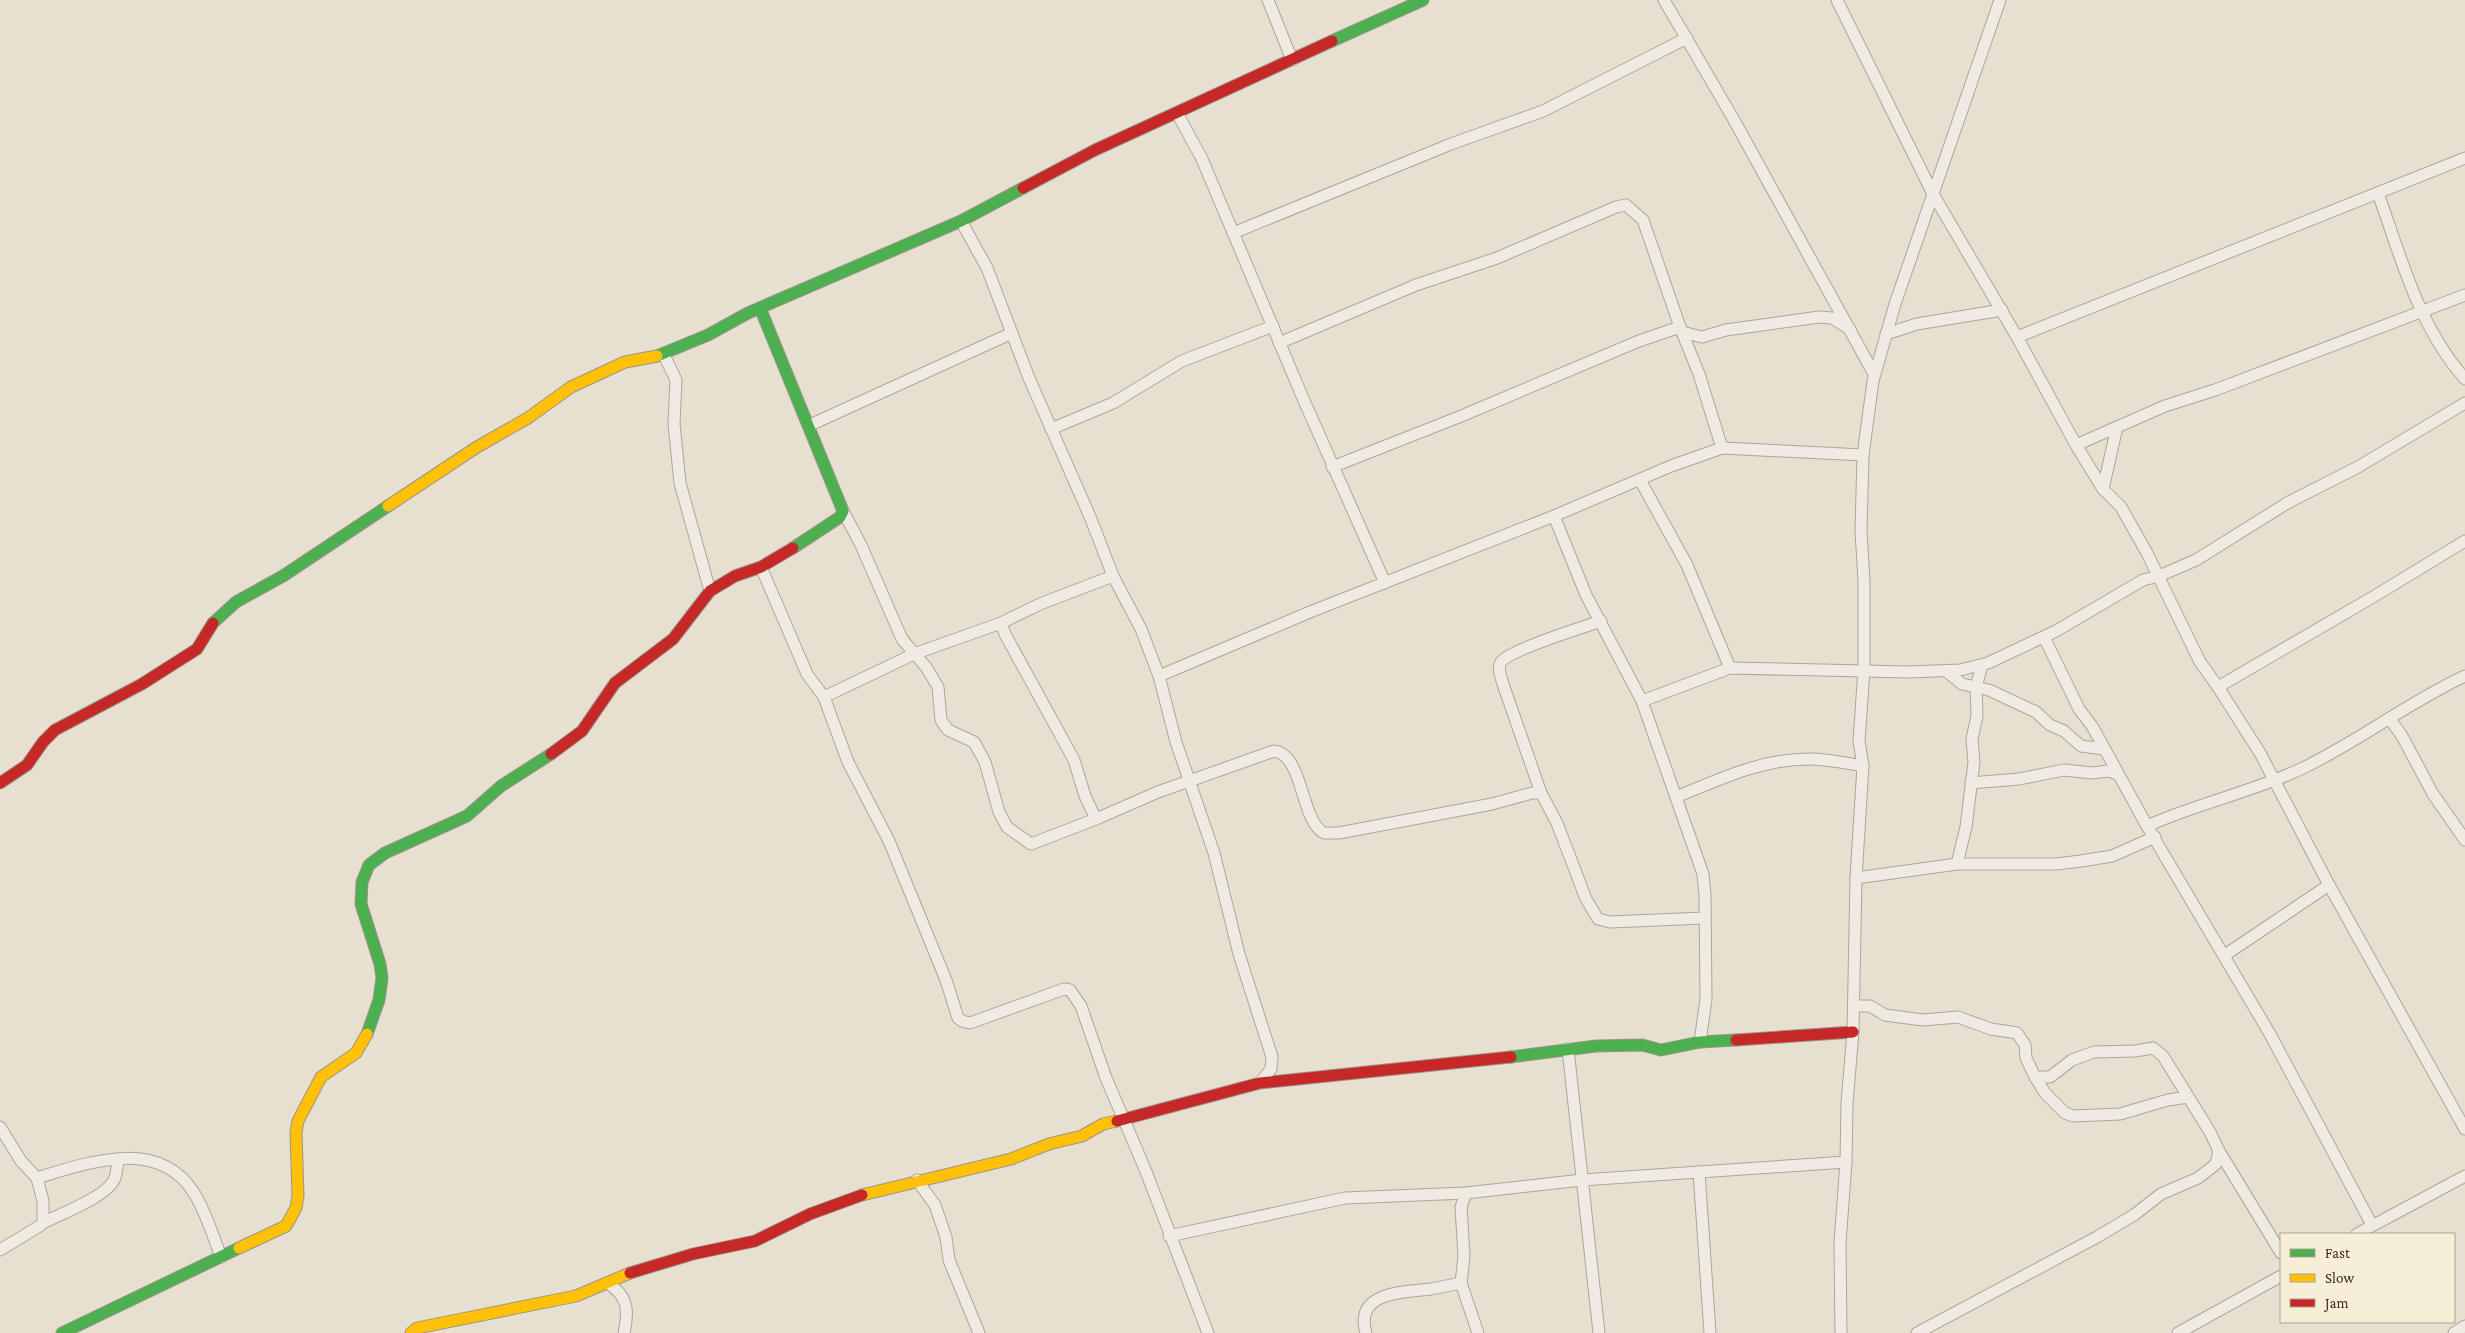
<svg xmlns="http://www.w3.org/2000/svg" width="2465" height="1333" viewBox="0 0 2465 1333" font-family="'Crimson Pro',serif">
<rect width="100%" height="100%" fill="#e7e0d1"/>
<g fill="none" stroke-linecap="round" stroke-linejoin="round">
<!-- street casing -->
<g stroke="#ada599" stroke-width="13">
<g id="street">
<path d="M1268,0L1292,60"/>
<path d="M1664,0L1734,120L1874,374"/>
<path d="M1837,0L1933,194L2017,337L2076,445L2103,489L2121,507L2147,553L2200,662L2218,687L2260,753L2329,885L2465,1129"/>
<path d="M1177,113L1202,159L1302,396L1385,583"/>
<path d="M2378,193C2401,258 2419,327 2465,379"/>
<path d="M961,221L987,268L1029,378L1091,519L1113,576L1141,629L1159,676L1176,742L1214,853L1239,954L1272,1057L1271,1069L1260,1083"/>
<path d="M1233,233L1451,144L1543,111L1687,38"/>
<path d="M1682,332L1702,337L1726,330L1819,317L1832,318L1850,329"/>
<path d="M1886,334L1917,324L2002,310"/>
<path d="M2017,337L2465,158"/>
<path d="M1279,343L1416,285L1497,258L1616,207L1626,205L1643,220L1680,327L1699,374L1722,448"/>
<path d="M664,355L676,380L674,424L680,483L710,591"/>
<path d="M810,425L1012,333"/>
<path d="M1051,429L1113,403L1182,361L1273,326"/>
<path d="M2076,445L2165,406L2215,390L2465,295"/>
<path d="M1332,467L1459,417L1639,341L1680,327"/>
<path d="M1640,480L1687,565L1730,668"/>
<path d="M2103,489L2117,427"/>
<path d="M843,511L861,545L902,639L926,667L938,687L941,720L948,730L974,742L985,762L999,812L1007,827L1031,844L1096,819L1158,792L1274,751C1304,755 1300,820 1324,833H1339L1492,804L1532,793H1541L1557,823L1586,899L1598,919L1610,922L1704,918"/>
<path d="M1554,516L1586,595L1642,701L1703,874L1705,895L1706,999L1700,1042"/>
<path d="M761,567L807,674L824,697L848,762L889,841L946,980L958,1018L962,1021L970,1023L1064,989L1070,990L1081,1006L1106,1078L1145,1169L1208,1333"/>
<path d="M1001,623L1005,634L1074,760L1085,796L1096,819"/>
<path d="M2044,637L2079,709L2092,726L2147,826L2270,1034L2372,1225"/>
<path d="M1946,671L1962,684L1989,690L2036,712L2050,725L2064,731L2081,746L2104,749"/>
<path d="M1159,676L1310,612L1554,516L1671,466L1722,448L1863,455"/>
<path d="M2218,687L2373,597L2465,541"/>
<path d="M824,697L914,654L1001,623L1040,604L1113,576"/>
<path d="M1642,701L1730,668L1908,672L1960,670L1988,663L2056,631L2143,580L2159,576L2196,560L2289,502L2358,467L2465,403"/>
<path d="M2390,719L2402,736L2433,794L2465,840"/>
<path d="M1971,783L2019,779L2064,770L2092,773L2108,771L2118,774"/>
<path d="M1541,793L1503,684C1501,677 1497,668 1501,662C1509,650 1584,627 1601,621"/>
<path d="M1676,797C1720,779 1761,759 1809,759C1827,759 1845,763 1863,766"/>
<path d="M2147,826C2198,803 2253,792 2303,768C2359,741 2409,702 2465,676"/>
<path d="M1957,864L1966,827L1974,762L1972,739L1977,716L1976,687L1982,665"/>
<path d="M1856,878L1957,864H2056L2081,861L2112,856L2155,837"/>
<path d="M2225,955L2329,885"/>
<path d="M1854,1006H1870L1885,1015L1923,1020L1958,1017L1991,1029L2017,1033L2025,1045L2026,1058L2035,1077L2045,1093L2065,1113L2073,1116L2120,1114L2168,1100L2188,1097"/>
<path d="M1568,1049L1599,1333"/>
<path d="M2035,1077H2050L2072,1060L2094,1052L2135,1051L2153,1048L2163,1056L2210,1132L2219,1151L2281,1253"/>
<path d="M0,1127L21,1161L37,1178L43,1201V1223L38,1227L0,1250"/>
<path d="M1699,1172L1710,1333"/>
<path d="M37,1178C89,1162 159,1137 194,1193C206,1212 213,1236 221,1257"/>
<path d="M917,1180L935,1205L946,1237L949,1260L979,1333"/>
<path d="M1466,1193L1461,1207L1464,1256L1461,1283L1478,1333"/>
<path d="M43,1223C60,1214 106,1197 114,1180C117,1174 117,1166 118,1160"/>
<path d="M2357,1234L2465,1176"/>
<path d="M1169,1236L1345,1198L1466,1193L1582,1180L1846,1162"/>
<path d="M607,1283C628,1295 629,1310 624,1333"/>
<path d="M1366,1333C1354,1291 1405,1292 1431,1289C1441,1287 1451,1285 1461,1283"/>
<path d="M1841,1333L1840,1243L1846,1162L1847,1103L1853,1032L1856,878L1863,766L1859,741L1864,669V581L1861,531L1863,455L1873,381L1895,304L2000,0"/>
<path d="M1917,1333L2097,1237L2134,1215L2161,1194L2198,1178L2216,1164L2219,1151"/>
<path d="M2178,1333L2281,1276"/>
<path d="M2454,1333L2465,1326"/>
</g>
</g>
<!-- fast casing -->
<g stroke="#9c958a" stroke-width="13">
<g id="fast">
<path d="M1332,41L1423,0"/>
<path d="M760,308L843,511L840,517L793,548"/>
<path d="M657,356L708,335L748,313L961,221L1023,188"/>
<path d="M213,623L236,602L283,576L388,506"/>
<path d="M367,1034L379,1000L382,978L380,964L361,904L362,882L369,865L385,853L467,816L501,786L551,754"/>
<path d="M1511,1057L1596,1046L1642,1045L1661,1050L1700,1042L1736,1040"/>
<path d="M62,1333L239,1248"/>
</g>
</g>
<!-- slow casing -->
<g stroke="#9c958a" stroke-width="13">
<g id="slow">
<path d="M388,506L477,447L528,418L571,387L625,362L657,356"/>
<path d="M862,1195L1011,1159L1049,1144L1082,1136L1103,1124L1117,1121"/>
<path d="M239,1248L286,1226L296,1208L298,1196L296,1132L298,1121L321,1077L356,1053L367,1034"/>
<path d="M411,1333L417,1328L576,1296L630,1273"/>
</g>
</g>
<!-- jam casing -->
<g stroke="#9c958a" stroke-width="13">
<g id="jam">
<path d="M1023,188L1095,150L1332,41"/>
<path d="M551,754L582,731L615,683L673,639L710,591L735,576L761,567L793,548"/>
<path d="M0,783L27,765L43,742L55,730L142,684L197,649L213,623"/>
<path d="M1736,1040L1853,1032"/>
<path d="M1117,1121L1260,1083L1511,1057"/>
<path d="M630,1273L693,1254L755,1241L810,1214L862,1195"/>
</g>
</g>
<!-- street -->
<use href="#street" stroke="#efebe3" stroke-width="11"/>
<!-- fast -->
<use href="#fast" stroke="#4caf50" stroke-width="11"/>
<!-- slow -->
<use href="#slow" stroke="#ffc107" stroke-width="11"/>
<!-- jam -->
<use href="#jam" stroke="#c62828" stroke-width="11"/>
</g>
<!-- legend -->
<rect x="2280" y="1233" width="175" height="90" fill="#f7eed8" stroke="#ada18e"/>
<rect x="2290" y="1249" width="25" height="8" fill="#4caf50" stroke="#ada18e"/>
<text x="2325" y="1258" font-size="15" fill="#3d2e20">Fast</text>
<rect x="2290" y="1274" width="25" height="8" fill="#ffc107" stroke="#ada18e"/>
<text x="2325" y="1283" font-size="15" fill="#3d2e20">Slow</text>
<rect x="2290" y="1299" width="25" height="8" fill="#c62828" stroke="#ada18e"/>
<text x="2325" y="1308" font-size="15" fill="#3d2e20">Jam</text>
</svg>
